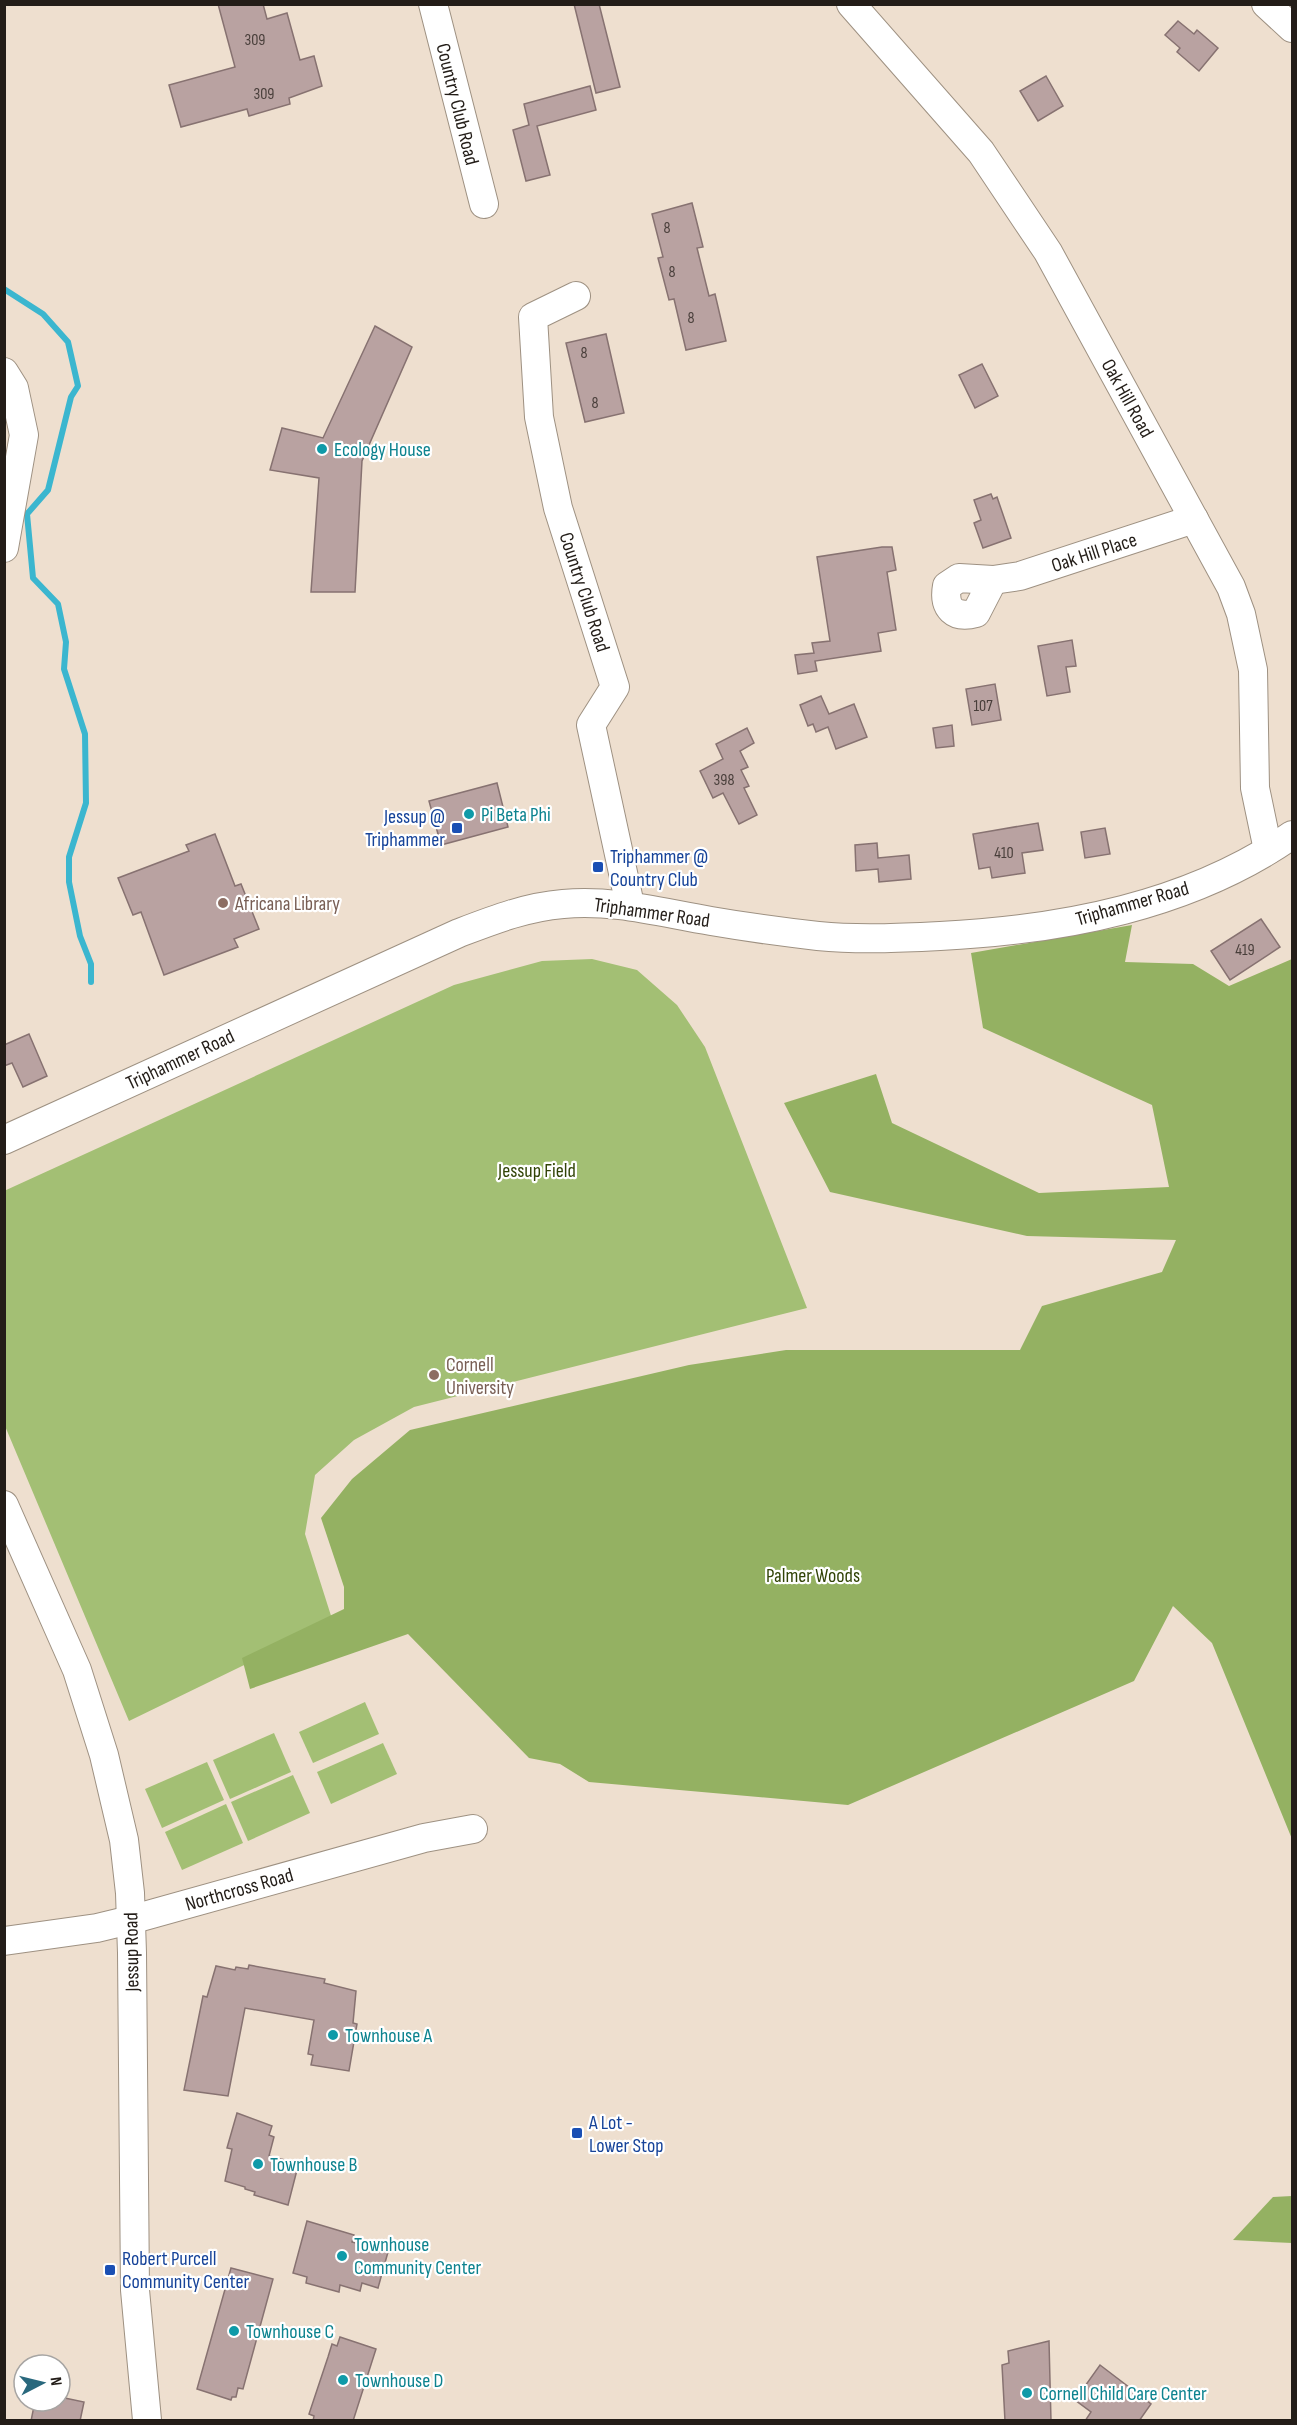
<svg xmlns="http://www.w3.org/2000/svg" width="1297" height="2425" viewBox="0 0 1297 2425" font-family="'Sofia Sans Condensed',sans-serif">
<rect width="100%" height="100%" fill="#eedfcf"/>
<!-- green -->
<g fill="#a3bf74">
<path d="M592,959L637,970L677,1005L705,1047L807,1308L414,1407L354,1440L315,1475L305,1534L333,1622L129,1721L5,1426L4,1191L454,985L542,961Z"/>
<path d="M365,1702L379,1734L313,1763L299,1732Z"/>
<path d="M274,1733L291,1772L230,1799L213,1760Z"/>
<path d="M383,1743L397,1774L331,1804L317,1772Z"/>
<path d="M207,1762L224,1800L162,1828L145,1789Z"/>
<path d="M293,1775L310,1813L248,1841L231,1802Z"/>
<path d="M226,1804L243,1843L182,1870L165,1832Z"/>
</g>
<!-- forest -->
<g fill="#94b162">
<path d="M1132,925L1125,962L1193,964L1229,986L1292,959V1839L1212,1643L1173,1606L1134,1681L848,1805L589,1782L560,1764L529,1758L408,1634L250,1689L242,1658L344,1609V1587L321,1518L352,1479L410,1430L689,1365L786,1350H1020L1042,1306L1162,1272L1176,1240L1027,1236L830,1192L784,1103L876,1074L892,1123L1039,1193L1169,1187L1152,1105L983,1028L971,953Z"/>
<path d="M1292,2196V2243L1233,2240L1273,2197Z"/>
</g>
<g fill="none" stroke-linecap="round" stroke-linejoin="round">
<!-- stream -->
<path stroke="#3bb6cf" stroke-width="6" d="M4,289L43,314L68,342L78,386L71,397L48,490L27,514L33,578L58,604L66,642L64,669L85,734L86,803L69,857V882L80,936L91,964V982"/>
</g>
<!-- building -->
<g fill="#b9a2a1" stroke="#877271" stroke-width="1.5">
<path d="M218,4H263L267,19L287,13L300,60L314,56L322,86L289,98L290,104L249,116L247,109L181,127L169,85L235,67Z"/>
<path d="M574,4H599L620,87L596,93Z"/>
<path d="M1178,21L1194,34L1197,30L1218,48L1199,71L1177,52L1180,48L1165,35Z"/>
<path d="M1046,76L1063,106L1038,121L1020,91Z"/>
<path d="M590,86L596,110L537,126L550,175L526,181L513,130L529,125L524,104Z"/>
<path d="M692,203L703,247L697,248L709,296L715,294L726,341L686,350L674,299L669,300L658,258L663,257L652,214Z"/>
<path d="M375,326L412,347L362,461L355,592H311L319,478L270,470L282,428L323,438Z"/>
<path d="M606,334L624,413L585,422L566,343Z"/>
<path d="M982,364L998,396L975,408L959,375Z"/>
<path d="M991,494L993,499L997,497L1011,538L983,548L974,523L981,520L974,500Z"/>
<path d="M882,547H892L896,570L887,572L896,630L878,633L881,651L815,661L817,671L798,674L795,655L814,653L812,643L830,641L817,557Z"/>
<path d="M1072,640L1076,666L1066,667L1070,692L1047,696L1038,646Z"/>
<path d="M995,684L1001,720L972,725L966,689Z"/>
<path d="M821,696L829,714L854,704L867,737L836,749L828,727L816,732L813,724L808,726L800,705Z"/>
<path d="M952,725L954,746L936,748L933,728Z"/>
<path d="M747,728L754,743L740,751L748,767L741,770L749,786L744,788L757,815L739,824L723,793L713,798L700,771L723,759L716,744Z"/>
<path d="M497,783L508,827L441,845L429,801Z"/>
<path d="M1038,823L1043,850L1022,853L1025,873L992,878L990,867L979,869L973,834Z"/>
<path d="M1105,828L1110,854L1085,858L1081,832Z"/>
<path d="M215,834L235,886L241,884L259,929L234,939L238,947L164,975L141,912L133,915L118,878L189,851L186,845Z"/>
<path d="M877,843L878,858L909,855L911,879L879,882L878,869L856,871L855,845Z"/>
<path d="M1261,919L1280,947L1230,980L1211,951Z"/>
<path d="M29,1034L47,1076L23,1087L12,1063L4,1066V1045Z"/>
<path d="M249,1965L325,1979L324,1983L356,1991L353,2023L357,2024L349,2071L311,2065L313,2055L308,2054L314,2020L245,2008L228,2096L184,2090L203,1996L207,1997L216,1966L235,1970L236,1967L248,1969Z"/>
<path d="M237,2113L272,2126L269,2135L274,2137L269,2156L289,2161L287,2167L297,2170L288,2205L254,2195L255,2192L245,2189V2187L225,2181L232,2149L227,2148Z"/>
<path d="M307,2221L354,2235L352,2242L388,2252L378,2288L362,2283L360,2291L340,2285L339,2292L306,2283L307,2277L293,2273Z"/>
<path d="M231,2268L273,2279L243,2389L238,2388L236,2397H232L231,2400L197,2389Z"/>
<path d="M340,2337L376,2349L353,2421H313L314,2416L309,2414L328,2357L332,2344L337,2346Z"/>
<path d="M1049,2341L1051,2421H1005L1002,2365L1009,2363L1008,2351Z"/>
<path d="M1100,2365L1151,2404L1139,2421H1085L1091,2412L1075,2400Z"/>
<path d="M60,2397L84,2402L80,2421H31L35,2401H60Z"/>
</g>
<g fill="none" stroke-linecap="round" stroke-linejoin="round">
<!-- minor casing -->
<g stroke="#9e9182" stroke-width="30">
<g id="minor">
<path d="M433,4L484,204"/>
<path d="M851,4L981,152L1048,252L1231,587L1241,614L1253,670L1255,788L1268,850"/>
<path d="M1266,4L1292,28"/>
<path d="M576,296L533,317L539,417L558,508L615,687L591,725L630,905"/>
<path d="M4,372L14,388L24,435L4,548"/>
<path d="M959,578L993,580L976,613C954,619 943,608 947,586Z"/>
<path d="M993,580L1020,576L1194,519"/>
<path d="M4,1140L459,933C493,920 526,907 563,904C613,899 662,913 711,921C746,927 782,932 818,936C858,940 900,938 940,936C1062,930 1190,906 1292,835"/>
<path d="M4,1505L77,1670L104,1755L124,1840L130,1893L132,1953L135,2290L147,2420"/>
<path d="M4,1941L97,1928L130,1920L424,1838L473,1829"/>
</g>
</g>
<!-- minor -->
<use href="#minor" stroke="#fff" stroke-width="28"/>
</g>
<!-- markers -->
<g fill="#0f9aa8" stroke="#fff" stroke-width="2">
<circle cx="322" cy="449" r="6"/>
<circle cx="469" cy="814" r="6"/>
<circle cx="333" cy="2035" r="6"/>
<circle cx="258" cy="2164" r="6"/>
<circle cx="342" cy="2256" r="6"/>
<circle cx="234" cy="2331" r="6"/>
<circle cx="343" cy="2380" r="6"/>
<circle cx="1027" cy="2393" r="6"/>
</g>
<g fill="#1a4fb4" stroke="#fff" stroke-width="2">
<rect x="451" y="822" width="12" height="12" rx="3"/>
<rect x="592" y="861" width="12" height="12" rx="3"/>
<rect x="571" y="2127" width="12" height="12" rx="3"/>
<rect x="104" y="2264" width="12" height="12" rx="3"/>
</g>
<g fill="#8d6e63" stroke="#fff" stroke-width="2">
<circle cx="223" cy="903" r="6"/>
<circle cx="434" cy="1375" r="6"/>
</g>
<g text-anchor="middle" stroke-width="4.5" stroke-linejoin="round" paint-order="stroke">
<!-- number labels -->
<g font-size="16" fill="#483e3a">
<text x="255" y="45">309</text>
<text x="264" y="99">309</text>
<text x="667" y="233">8</text>
<text x="672" y="277">8</text>
<text x="691" y="323">8</text>
<text x="584" y="358">8</text>
<text x="595" y="408">8</text>
<text x="983" y="711">107</text>
<text x="724" y="785">398</text>
<text x="1004" y="858">410</text>
<text x="1245" y="955">419</text>
</g>
<!-- street labels -->
<g font-size="20" fill="#231d18" stroke="#fff">
<text transform="translate(458 104) rotate(76)" y="7">Country Club Road</text>
<text transform="translate(1128 398) rotate(61)" y="7">Oak Hill Road</text>
<text transform="translate(1094 552) rotate(-18)" y="7">Oak Hill Place</text>
<text transform="translate(585 592) rotate(72)" y="7">Country Club Road</text>
<text transform="translate(1132 903) rotate(-16)" y="7">Triphammer Road</text>
<text transform="translate(652 912) rotate(8)" y="7">Triphammer Road</text>
<text transform="translate(180 1059) rotate(-25)" y="7">Triphammer Road</text>
<text transform="translate(239 1889) rotate(-16)" y="7">Northcross Road</text>
<text transform="translate(131 1952) rotate(-91)" y="7">Jessup Road</text>
</g>
<!-- culture labels -->
<g font-size="20" fill="#0d838f" stroke="#fff" text-anchor="start">
<text x="334" y="456">Ecology House</text>
<text x="481" y="821">Pi Beta Phi</text>
<text x="345" y="2042">Townhouse A</text>
<text x="270" y="2171">Townhouse B</text>
<text x="354" y="2251">Townhouse<tspan x="354" dy="23">Community Center</tspan></text>
<text x="246" y="2338">Townhouse C</text>
<text x="355" y="2387">Townhouse D</text>
<text x="1039" y="2400">Cornell Child Care Center</text>
</g>
<!-- transit labels -->
<g font-size="20" fill="#164399" stroke="#fff" text-anchor="start">
<text x="445" y="823" text-anchor="end">Jessup @<tspan x="445" dy="23">Triphammer</tspan></text>
<text x="610" y="863">Triphammer @<tspan x="610" dy="23">Country Club</tspan></text>
<text x="589" y="2129">A Lot -<tspan x="589" dy="23">Lower Stop</tspan></text>
<text x="122" y="2265">Robert Purcell<tspan x="122" dy="23">Community Center</tspan></text>
</g>
<!-- education labels -->
<g font-size="20" fill="#785e54" stroke="#fff" text-anchor="start">
<text x="235" y="910">Africana Library</text>
<text x="446" y="1371">Cornell<tspan x="446" dy="23">University</tspan></text>
</g>
<!-- park labels -->
<g font-size="20" fill="#314306" stroke="#fff">
<text x="537" y="1177">Jessup Field</text>
<text x="813" y="1582">Palmer Woods</text>
</g>
</g>
<!-- border -->
<rect width="1297" height="2425" fill="none" stroke="#231d18" stroke-width="12"/>
<!-- north arrow -->
<g transform="translate(42 2383) rotate(83)"><circle r="28" fill="#ffffff" stroke="#a7a5a3" stroke-width="1.5"/>
<path d="M0-4.5L10 22L0 15L-10 22Z" fill="#29687d"/>
<text y="-9" font-size="16" font-weight="bold" text-anchor="middle" fill="#231d18">N</text>
</g>
</svg>
